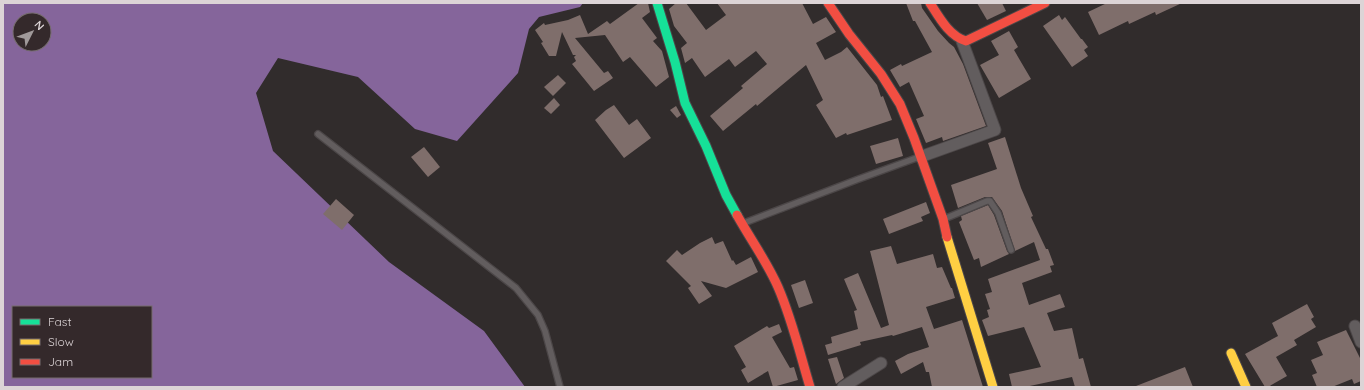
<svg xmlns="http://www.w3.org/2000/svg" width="1364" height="390" viewBox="0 0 1364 390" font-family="Quicksand,sans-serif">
<rect width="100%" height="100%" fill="#312c2c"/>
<!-- water -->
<path fill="#85659b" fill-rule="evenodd" d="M3,3H583L580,7L539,17L529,29L518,73L457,141L415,129L358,77L278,58L256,93L273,151L389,262L484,331L525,387H3ZM20,20H44V44H20ZM13,307H151V377H13Z"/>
<!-- building -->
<g fill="#7f6e6b">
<path d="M639,3H648L650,12L642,18L657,38L653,41L662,51L669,77L656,87L630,57L623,62L605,35L575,38L604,73L608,71L613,78L594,91L572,64L576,61L574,57L576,55H573L562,32L556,56H549L541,43L543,42L535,30L544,23L545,25L568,20L580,15L588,34L607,21L610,24Z"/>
<path d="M676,3H686L706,30L726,15L717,3H802L813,24L826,17L836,32L816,43L825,60L841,52L847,47L877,85L881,97L883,96L892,120L847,135L846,133L836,138L816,105L823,100L806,65L757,106L756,104L723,131L710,116L743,88L741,86L767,64L756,51L735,67L729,59L705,77L692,58L685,63L681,48L687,43L674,26L669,9Z"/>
<path d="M906,3H921L922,8L938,31L949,43L954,47L963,64L986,126L943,141L942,137L926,143L916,119L924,116L909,82L900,87L890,70L901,64L902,66L932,52L915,21H913Z"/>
<path d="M977,3H1002L1006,11L987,20Z"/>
<path d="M1107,3H1182L1156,15L1155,12L1129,24L1128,21L1099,35L1088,12Z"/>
<path d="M1059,15L1062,20L1065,17L1081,39H1082L1088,47L1084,50L1088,56L1072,67L1043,26Z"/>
<path d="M1009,31L1018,47L1014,50L1031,79L999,98L980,65L999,55L991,41Z"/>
<path d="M558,75L566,83L553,96L544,87Z"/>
<path d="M554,98L560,105L551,114L544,108Z"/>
<path d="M614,105L629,125L637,119L651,138L624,158L595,120L606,110Z"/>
<path d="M676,106L681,115L677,118L670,110Z"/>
<path d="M1005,137L1021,188L1033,216L1031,217L1046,249H1048L1054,265L1050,266L1052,272L1022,283L1029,305L1060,294L1065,307L1047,313L1054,331L1072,328L1079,359L1083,358L1091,387H1075L1072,377L1025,387H1012L1009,374L1041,367L1024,327L988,336L982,320L989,317L987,310L990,309L985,294L992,292L988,279L1040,260L1034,242L1015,251L1002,211L992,197H985L958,208L951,185L997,169L988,143Z"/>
<path d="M898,138L903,156L876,164L870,146Z"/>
<path d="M424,147L440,167L428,177L411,157Z"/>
<path d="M336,199L354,215L342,230L323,214Z"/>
<path d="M926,202L930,213L921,217L923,221L889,234L883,219Z"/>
<path d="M988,205L994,215L1007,251L1009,254L981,267L979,258L974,260L959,222L962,220L961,216Z"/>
<path d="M712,237L715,244L723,241L732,261L733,260L736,265L751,257L758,272L726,288L701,281L712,296L699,304L688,288L691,286L666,261L677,250L682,255L700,243Z"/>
<path d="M891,246L897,264L933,254L937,268L942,267L951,288H952L955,298L926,307L934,329L962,320L983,387H932L929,372H926L923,362L901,374L895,361L908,354L929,347L922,327L893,336L892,335L860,342L861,345L828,355L825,345L832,343L831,337L858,329L854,311L857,310L844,279L858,273L881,328L889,325L870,251Z"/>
<path d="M805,280L813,303L799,308L791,285Z"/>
<path d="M1307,304L1314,317L1311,319L1316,327L1294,340L1297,345L1276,357L1287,376L1268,387H1265L1245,354L1278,336L1272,323Z"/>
<path d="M779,324L782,332L772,337L790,368L794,367L798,380L773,387L768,371L748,383L741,370L746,367L734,346L767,326L769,328Z"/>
<path d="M1346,330L1361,360V381L1354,384L1352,379L1332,387H1317L1312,375L1317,373L1311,360L1323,355L1317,342Z"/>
<path d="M837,357L844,378L836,384L828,359Z"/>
<path d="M1185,367L1193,387H1136V386Z"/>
</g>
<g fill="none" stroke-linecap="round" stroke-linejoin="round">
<!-- lane casing -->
<g stroke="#4c4748" stroke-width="8">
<g id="lane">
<path d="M318,134L516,288L538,315L545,331L560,387"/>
<path d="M944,219L987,201H990L998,213L1011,250"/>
<path d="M744,223L856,180L919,157"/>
</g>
</g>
<!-- street casing -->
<g stroke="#4c4748" stroke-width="13">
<g id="street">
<path d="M920,157L995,130L962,41"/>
<path d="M1355,326L1361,342"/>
<path d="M843,387L881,363"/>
</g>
</g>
<!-- fast casing -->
<g stroke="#4c4748" stroke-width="11">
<path id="fast" d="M657,3L675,62L685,103L706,146L726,195L737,215"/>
</g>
<!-- slow casing -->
<g stroke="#4c4748" stroke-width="11">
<g id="slow">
<path d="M947,237L993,387"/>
<path d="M1231,353L1246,387"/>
</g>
</g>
<!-- jam casing -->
<g stroke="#4c4748" stroke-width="11">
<g id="jam">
<path d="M828,3L849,34L881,74L900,104L914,138L943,219L947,237"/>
<path d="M930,3C939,17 949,36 966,41L1045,3"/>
<path d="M737,215C751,240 767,262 778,287C792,319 800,354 810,387"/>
</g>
</g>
<!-- lane -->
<use href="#lane" stroke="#625d5e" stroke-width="5.5"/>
<!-- street -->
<use href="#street" stroke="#625d5e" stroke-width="11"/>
<!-- fast -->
<use href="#fast" stroke="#16e098" stroke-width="9"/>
<!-- slow -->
<use href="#slow" stroke="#ffcf43" stroke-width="9"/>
<!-- jam -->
<use href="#jam" stroke="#f24e42" stroke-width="9"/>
</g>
<!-- border -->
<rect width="1364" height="390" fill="none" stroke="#dcd4d6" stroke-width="8"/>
<!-- legend -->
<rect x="12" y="306" width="140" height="72" fill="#34292b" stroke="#776d6f"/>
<rect x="20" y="319" width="20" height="6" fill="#16e098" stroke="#776d6f"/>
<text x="48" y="326" font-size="12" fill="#dcd4d6">Fast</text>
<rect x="20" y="339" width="20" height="6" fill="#ffcf43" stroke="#776d6f"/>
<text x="48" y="346" font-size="12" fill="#dcd4d6">Slow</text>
<rect x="20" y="359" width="20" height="6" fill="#f24e42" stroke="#776d6f"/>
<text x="48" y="366" font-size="12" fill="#dcd4d6">Jam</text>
<!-- north arrow -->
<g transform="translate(32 32) rotate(48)"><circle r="19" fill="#34292b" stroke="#776d6f"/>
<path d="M0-3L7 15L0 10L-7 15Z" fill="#a0999a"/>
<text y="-6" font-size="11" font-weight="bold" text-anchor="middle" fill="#dcd4d6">N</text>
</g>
</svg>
